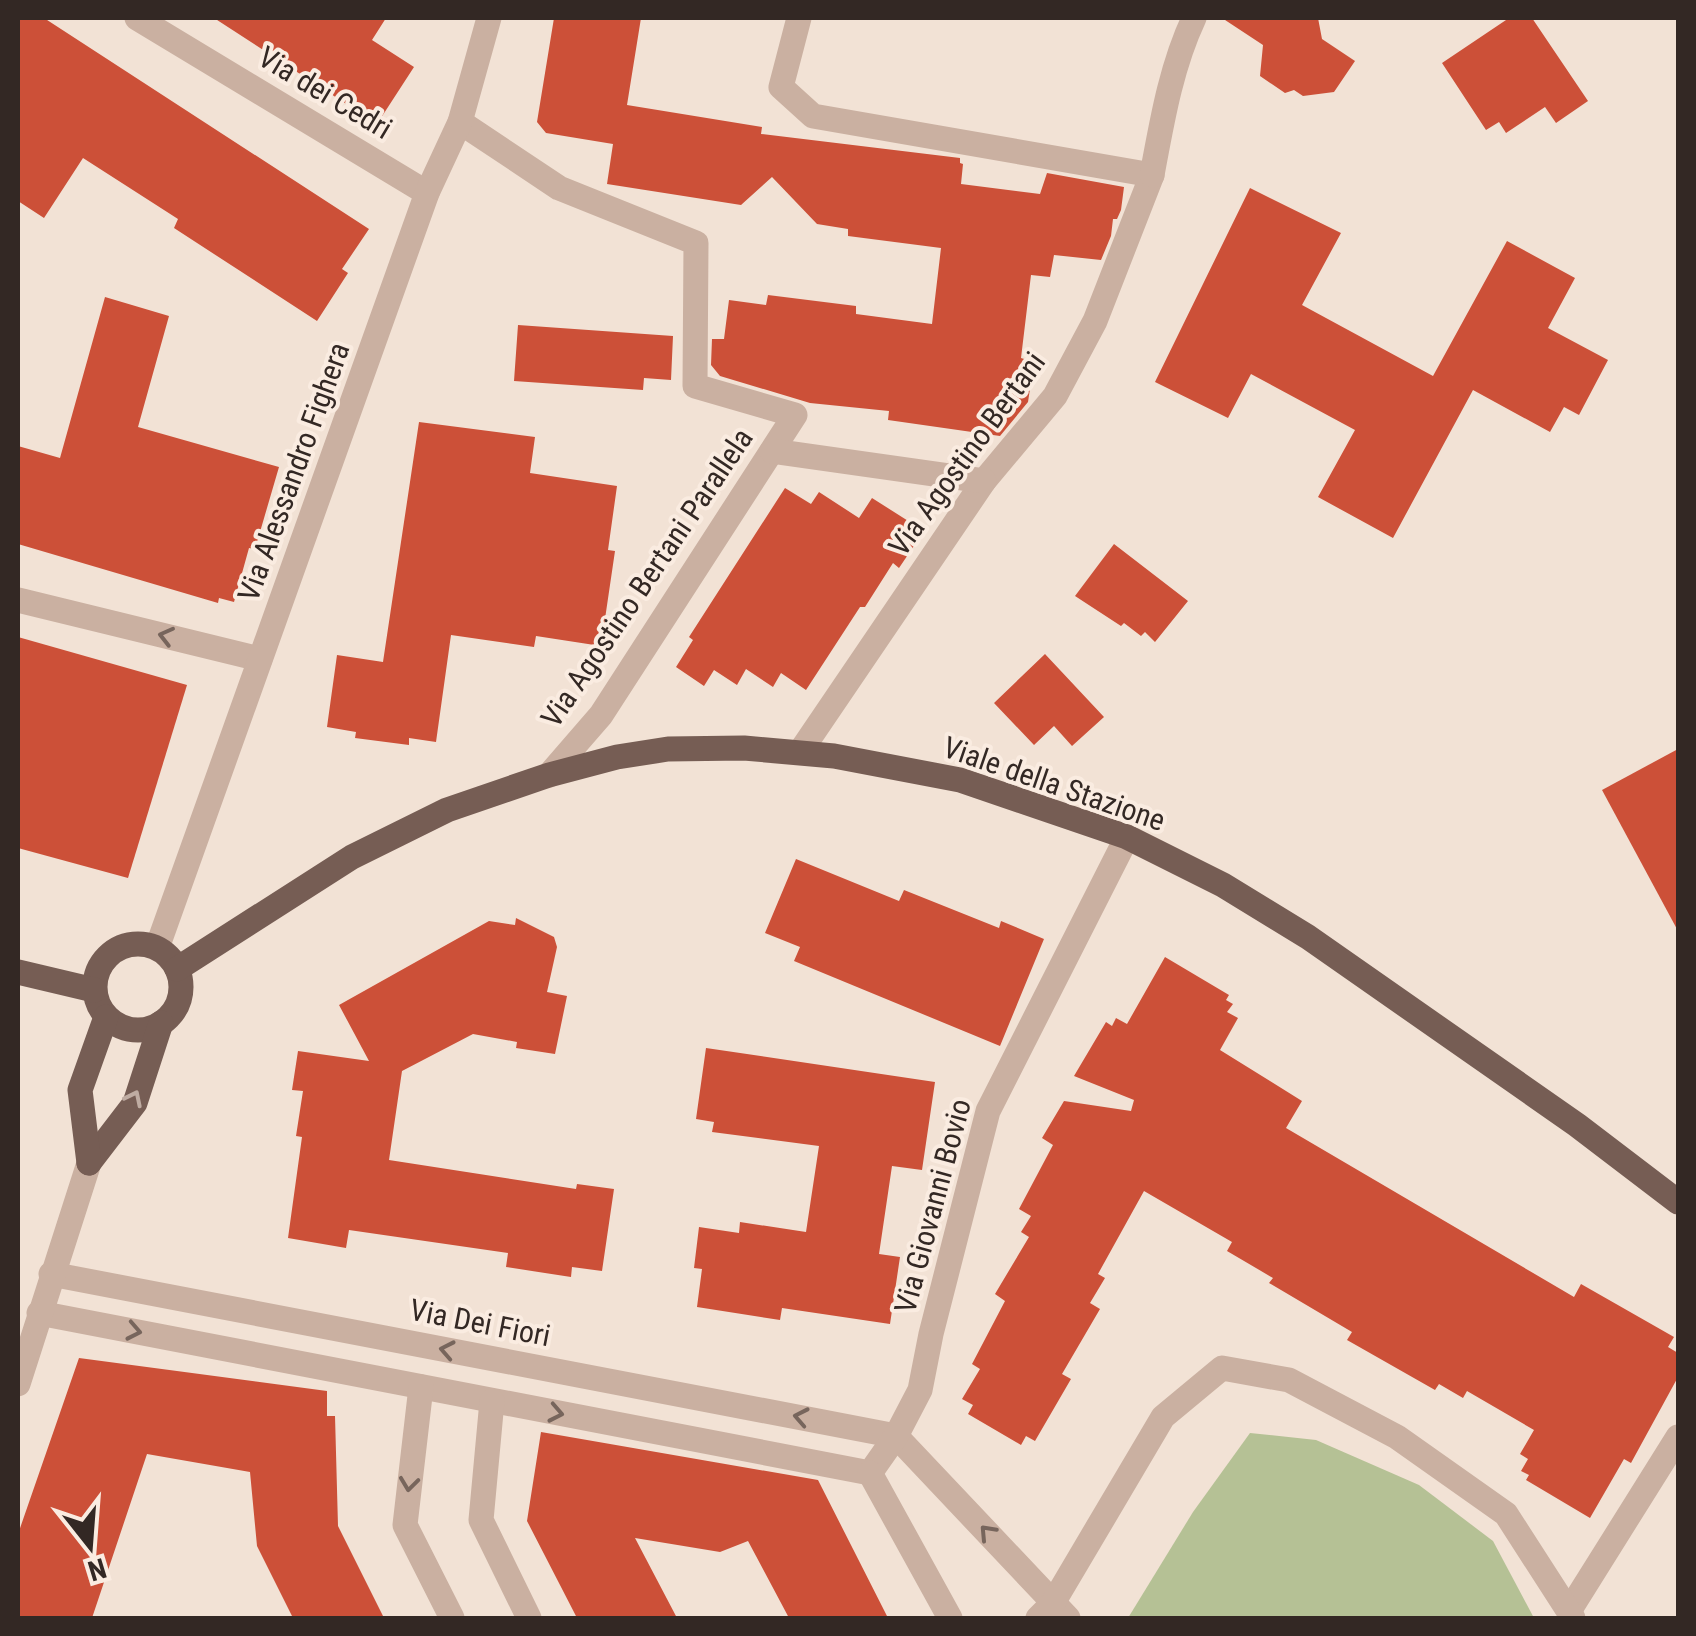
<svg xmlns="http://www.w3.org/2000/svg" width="1696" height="1636" viewBox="0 0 1696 1636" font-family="'Roboto Condensed',sans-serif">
<rect width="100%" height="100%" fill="#f2e2d5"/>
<!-- green -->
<path fill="#b5c195" d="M1250,1433L1316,1440L1419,1485L1493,1541L1534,1618H1128L1193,1512Z"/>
<!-- building -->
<g fill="#cc5038">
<path d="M18,18H44L369,229L342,269L348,273L317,321L174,228L178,219L83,158L44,218L18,201Z"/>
<path d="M214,18H386L372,40L414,67L377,124Z"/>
<path d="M554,18H641L627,105L762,127L761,134L960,158V163L963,164L961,184L1040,194L1047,173L1124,187L1121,210L1117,219H1113L1111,236L1101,260L1054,255L1050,277L1031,275L1021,358L1034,362L1028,402L1000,436L888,420L889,411L810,403L720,376L711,365L712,339H724L729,300L766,305L768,295L856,306V314L932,324L941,248L848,236V229L817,224L772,177L741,205L607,184L613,144L546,133L537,122Z"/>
<path d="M1222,18H1318L1322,39L1355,61L1334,92L1303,96L1294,90L1285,93L1260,76L1263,45Z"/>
<path d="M1509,18H1532L1588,101L1556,123L1545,107L1506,133L1499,122L1486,130L1442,63Z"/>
<path d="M1250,188L1341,233L1302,305L1433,376L1507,241L1575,278L1548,328L1608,360L1579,415L1564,407L1550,432L1473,390L1393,538L1318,497L1355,430L1251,374L1228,418L1155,382Z"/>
<path d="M105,297L169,316L138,427L279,467L255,549L249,548L234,602L219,598L218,603L18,544V446L60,458Z"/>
<path d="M518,325L673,336L671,380L644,378L643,390L514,381Z"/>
<path d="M419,422L535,437L530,473L617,486L608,550L615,551L601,646L536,636L534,647L451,635L436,742L409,738V745L355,738L356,732L327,727L337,655L383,662Z"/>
<path d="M785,488L811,504L819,492L859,518L872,498L924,531L899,568L893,563L865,607H860L806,690L781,673L773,687L746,669L737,685L714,670L704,686L676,667L693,640L689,637Z"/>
<path d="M1114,544L1188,601L1155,642L1145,632L1141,636L1124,623L1121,626L1075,596Z"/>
<path d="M18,637L187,685L128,878L18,848Z"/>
<path d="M1045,654L1104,717L1072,746L1054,726L1034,745L994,703Z"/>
<path d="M1678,749V931L1602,790Z"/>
<path d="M796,859L899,901L904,890L999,928L1001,921L1044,939L1000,1046L794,961L800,947L765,933Z"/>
<path d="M516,918L554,937L557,947L547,992L567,996L555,1054L516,1048L517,1042L473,1034L402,1071L389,1160L576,1189L577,1184L614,1189L602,1271L572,1267L571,1277L506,1267L508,1253L349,1230L346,1248L288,1238L302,1137L296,1136L303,1091L292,1090L298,1051L369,1061L339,1005L489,921L515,925Z"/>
<path d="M1165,957L1229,995L1226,1000L1233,1004L1227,1012L1238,1018L1220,1050L1302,1101L1286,1128L1574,1297L1581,1284L1674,1337L1668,1347L1678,1353V1377L1631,1463L1624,1459L1590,1518L1526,1480L1529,1475L1521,1471L1528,1459L1520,1454L1534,1430L1467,1391L1463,1398L1439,1384L1435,1390L1347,1340L1352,1332L1269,1283L1273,1278L1227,1251L1232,1242L1144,1191L1098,1274L1105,1278L1090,1303L1100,1309L1062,1374L1071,1379L1035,1441L1026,1436L1021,1445L968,1414L973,1405L962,1399L980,1369L972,1364L1005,1301L995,1294L1029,1237L1021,1232L1031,1216L1019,1209L1053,1145L1042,1138L1064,1101L1131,1111L1134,1100L1074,1076L1106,1022L1112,1026L1116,1018L1127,1024Z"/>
<path d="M706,1048L935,1082L922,1170L892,1166L879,1254L900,1257L890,1324L782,1308L780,1320L697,1307L702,1269L694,1268L699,1227L739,1233L740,1222L806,1232L819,1146L712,1132L714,1122L696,1119Z"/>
<path d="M79,1358L327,1391V1416H335L338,1526L384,1618H293L257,1546L250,1472L147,1454L92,1618H18V1534Z"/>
<path d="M541,1432L818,1480L888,1618H789L748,1541L720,1552L635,1538L677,1618H577L527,1521Z"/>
</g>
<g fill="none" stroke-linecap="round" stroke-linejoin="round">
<!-- minor -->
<g stroke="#cab0a1" stroke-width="25">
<path d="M137,18L427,193"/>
<path d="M799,18L781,87L813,116L1152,175L1095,321L1055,396L984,481L800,752"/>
<path d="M460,122L559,188L696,243L695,386L795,415L601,715L549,775"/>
<path d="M1152,175C1162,121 1171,67 1194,18"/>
<path d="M772,451L984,481"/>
<path d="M18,600L260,659"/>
<path d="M157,948L427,193L460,122L489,18"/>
<path d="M51,1274L896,1436L1068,1618"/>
<path d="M39,1313L870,1473L896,1436L920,1390L931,1334L988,1111L1127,837"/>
<path d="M18,1384L89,1163"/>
<path d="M421,1387L405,1525L452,1618"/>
<path d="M492,1401L481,1520L529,1618"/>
<path d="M870,1473L950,1618"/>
<path d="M1569,1611L1678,1437"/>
<path d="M1038,1618L1053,1603L1163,1417L1222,1368L1289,1380L1397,1437L1506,1514L1573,1618"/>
</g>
<!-- major -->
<g stroke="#765d54" stroke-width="25">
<circle cx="138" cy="987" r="43"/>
<path d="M177,969L352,857L447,810L549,775L617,757L668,749L744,748L834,756L960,780L1127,837L1223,885L1308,937L1577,1125L1678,1202"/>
<path d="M18,972L94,990"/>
<path d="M89,1163L135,1103L161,1023"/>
<path d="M89,1163L80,1090L106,1017"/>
</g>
</g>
<!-- one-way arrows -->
<defs><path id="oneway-chevron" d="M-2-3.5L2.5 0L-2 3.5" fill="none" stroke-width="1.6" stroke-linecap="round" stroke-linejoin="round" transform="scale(2.5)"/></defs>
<g stroke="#77655c">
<use href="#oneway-chevron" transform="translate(166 636) rotate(-166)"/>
<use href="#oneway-chevron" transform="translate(134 1331) rotate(11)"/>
<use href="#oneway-chevron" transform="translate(447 1350) rotate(-169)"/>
<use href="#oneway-chevron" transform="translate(556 1413) rotate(11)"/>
<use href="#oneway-chevron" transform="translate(801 1417) rotate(-169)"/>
<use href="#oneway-chevron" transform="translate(409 1484) rotate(97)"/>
<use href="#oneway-chevron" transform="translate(987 1532) rotate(-133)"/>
</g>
<use stroke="#bfaca2" href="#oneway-chevron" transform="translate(134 1098) rotate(-64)"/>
<g text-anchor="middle" stroke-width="8" stroke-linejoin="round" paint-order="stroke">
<!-- street labels -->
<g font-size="30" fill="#332824" stroke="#faece1">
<text transform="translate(325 93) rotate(31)" y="10">Via dei Cedri</text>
<text transform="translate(967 454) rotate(-54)" y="10">Via Agostino Bertani</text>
<text transform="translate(294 472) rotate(-70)" y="10">Via Alessandro Fighera</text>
<text transform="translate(647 578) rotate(-56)" y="10">Via Agostino Bertani Parallela</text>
<text transform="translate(1054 784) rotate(19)" y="10">Viale della Stazione</text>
<text transform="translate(933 1206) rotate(-75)" y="10">Via Giovanni Bovio</text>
<text transform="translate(480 1323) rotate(11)" y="10">Via Dei Fiori</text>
</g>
</g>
<!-- border -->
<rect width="1696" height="1636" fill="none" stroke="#332824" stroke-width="40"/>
<!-- north arrow -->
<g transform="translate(90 1546) rotate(163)" stroke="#faece1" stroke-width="8" paint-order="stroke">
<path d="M0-8L18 38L0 25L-18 38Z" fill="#332824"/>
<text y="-15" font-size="28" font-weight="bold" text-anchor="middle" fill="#332824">N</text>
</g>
</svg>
